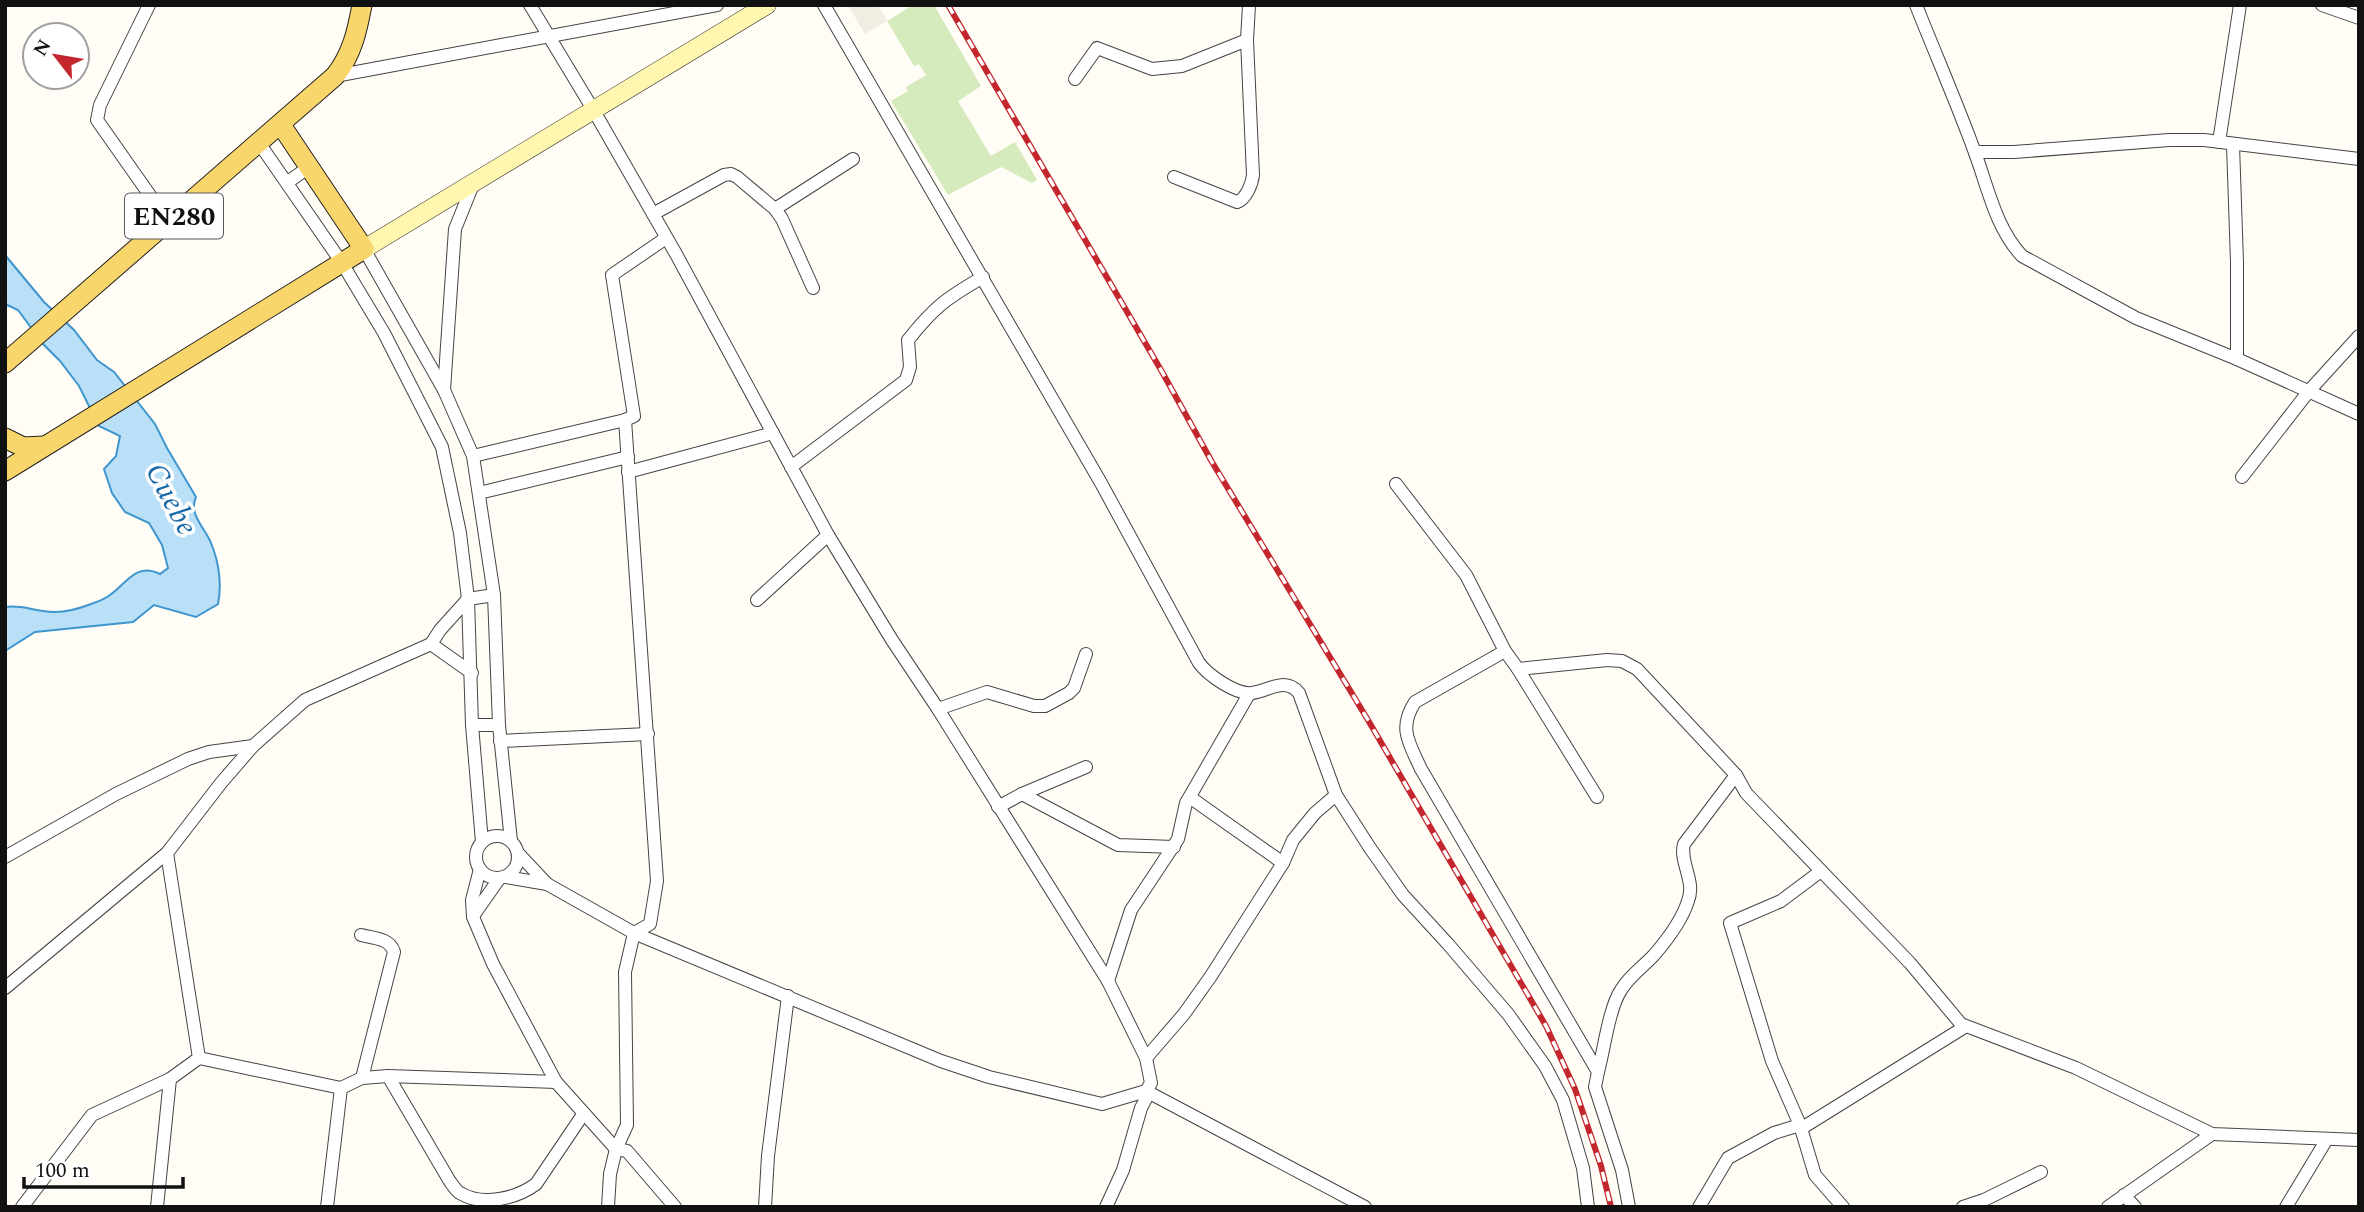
<svg xmlns="http://www.w3.org/2000/svg" width="2364" height="1212" viewBox="0 0 2364 1212" font-family="Spectral,serif">
<rect width="100%" height="100%" fill="#fffdf5"/>
<!-- green -->
<path fill="#d5ebbd" d="M913,5H934L981,86L958,101L991,156L1015,142L1037,180L1032,183L1001,167L948,195L891,101L908,91L906,87L926,75L919,64L914,66L887,21Z"/>
<!-- plaza -->
<path fill="#f1ede2" d="M848,5H878L887,21L865,34Z"/>
<!-- water -->
<path fill="#b9e0f7" stroke="#3f96cf" stroke-width="2" d="M5,255L44,302L74,330L97,360L114,372L155,424L167,448L196,497C188,514 205,528 211,543C219,562 222,585 218,604L196,617L154,605L133,622L35,632L5,651V607C20,605 29,609 43,611C59,614 76,610 91,604C97,602 105,599 110,595C127,583 136,562 160,574L168,568L162,545L149,523L125,512L112,493L104,469L116,456L120,436L99,426L79,386L60,361L44,345L18,310L5,304Z"/>
<g fill="none" stroke-linecap="round" stroke-linejoin="round">
<!-- minor casing -->
<g stroke="#444" stroke-width="14">
<g id="minor">
<path d="M149,5L100,105L97,120L168,221"/>
<path d="M530,5L594,111L676,254L828,535L892,640L938,709L1108,981L1146,1058L1151,1083L1146,1091"/>
<path d="M824,5L1101,483L1199,663C1208,675 1236,695 1252,693C1269,691 1285,676 1299,693L1336,795L1370,848L1403,895L1448,944L1508,1014L1545,1066L1563,1100L1583,1168L1588,1207"/>
<path d="M1916,5C1935,53 1956,101 1974,150C1988,187 1995,227 2022,256L2136,318L2237,359L2359,414"/>
<path d="M2322,5L2359,18"/>
<path d="M335,76L717,5"/>
<path d="M1075,79L1097,48L1152,69L1182,66L1247,40"/>
<path d="M2219,142L2240,5"/>
<path d="M259,143L342,263L384,333L442,447L460,533L468,599L472,725L482,842"/>
<path d="M2233,145L2237,262V359"/>
<path d="M1975,152H2014L2169,140H2204L2359,159"/>
<path d="M1174,177L1237,202C1246,199 1252,184 1253,175L1247,40L1249,5"/>
<path d="M288,182L309,167"/>
<path d="M775,209L853,159"/>
<path d="M653,214L724,175L731,174L737,177L775,209L782,219L813,288"/>
<path d="M364,249L444,390L473,456L494,595L499,725L511,841"/>
<path d="M444,390L455,229L474,182"/>
<path d="M473,456L625,420L634,416L612,275L666,238"/>
<path d="M791,467L906,380L910,367L908,340C935,306 947,298 983,277"/>
<path d="M628,472L773,433"/>
<path d="M2242,477L2309,391L2359,336"/>
<path d="M1396,484L1466,575L1505,651L1518,669L1607,660L1622,661L1637,669L1736,775L1746,793L1910,963L1961,1024L2076,1068L2212,1134L2359,1140"/>
<path d="M479,493L628,457"/>
<path d="M757,600L828,535"/>
<path d="M431,644L472,673"/>
<path d="M1505,651L1415,702C1398,728 1409,743 1421,769L1598,1072L1595,1087L1622,1170L1629,1207"/>
<path d="M1518,669L1597,797"/>
<path d="M938,709L987,692L1034,706H1045L1069,693L1074,688L1086,654"/>
<path d="M472,725H499"/>
<path d="M500,741L648,734"/>
<path d="M1022,794L1118,845L1174,847"/>
<path d="M1191,798L1283,863"/>
<path d="M998,807L1022,794L1086,767"/>
<circle cx="497" cy="857" r="21"/>
<path d="M518,853L547,884L634,933L941,1061L989,1077L1102,1104L1146,1091L1365,1207"/>
<path d="M5,857L116,794L188,759L209,752L253,746"/>
<path d="M480,869L472,900L473,917L493,964L556,1082L616,1149L627,1151L675,1207"/>
<path d="M1821,871L1781,901L1730,923L1772,1061L1800,1125L1815,1175L1843,1207"/>
<path d="M506,877L547,884"/>
<path d="M473,916L499,879"/>
<path d="M361,935C373,938 390,938 394,952L362,1078"/>
<path d="M1108,981L1131,910L1178,839L1186,803L1249,694"/>
<path d="M5,988L167,853"/>
<path d="M199,1058L167,853L221,783L253,746L305,700L431,644L440,630L468,599L494,595"/>
<path d="M1146,1058L1184,1014L1211,976L1283,863L1293,840L1315,813L1336,795"/>
<path d="M1598,1072C1604,1050 1609,1008 1621,990C1630,975 1643,967 1654,955C1667,940 1682,920 1688,901C1696,881 1679,862 1684,844L1736,775"/>
<path d="M388,1076L449,1180C452,1184 456,1191 460,1193C483,1207 517,1198 536,1184L584,1113"/>
<path d="M2124,1195L2135,1207"/>
<path d="M22,1207L92,1115L170,1079L199,1058L341,1088L362,1078L388,1076L556,1082"/>
<path d="M157,1207L170,1079"/>
<path d="M327,1207L341,1088"/>
<path d="M608,1207L610,1174L616,1149L627,1125L625,972L634,933L650,924L657,881L625,420"/>
<path d="M765,1207L768,1156L788,996"/>
<path d="M1106,1207L1123,1170L1141,1108L1149,1093"/>
<path d="M1699,1207L1728,1158L1774,1133L1800,1125L1802,1128L1963,1028L1961,1024"/>
<path d="M1963,1207L1984,1200L2041,1172"/>
<path d="M2108,1207L2212,1134"/>
<path d="M2286,1207L2327,1139"/>
</g>
</g>
<!-- secondary casing -->
<g stroke="#333" stroke-width="19">
<path id="secondary" d="M364,249L767,5"/>
</g>
<!-- primary casing -->
<g stroke="#222" stroke-width="21">
<g id="primary">
<path d="M5,363L335,76C352,54 357,32 362,5"/>
<path d="M5,438L23,447L44,446"/>
<path d="M5,471L364,249L281,125"/>
</g>
</g>
<!-- minor -->
<use href="#minor" stroke="#fff" stroke-width="12"/>
<!-- secondary -->
<use href="#secondary" stroke="#fff6b0" stroke-width="18"/>
<!-- primary -->
<use href="#primary" stroke="#f9d66b" stroke-width="19"/>
<!-- rail casing -->
<g stroke="#c4262e" stroke-width="6">
<path id="rail" d="M948,5L1161,370L1212,462L1368,720L1546,1026L1575,1089L1601,1166L1611,1207"/>
</g>
<!-- rail -->
<use href="#rail" stroke="#fff" stroke-width="3.5" stroke-dasharray="10" stroke-linecap="butt"/>
</g>
<g text-anchor="middle" stroke-width="7" stroke-linejoin="round" paint-order="stroke">
<!-- shield labels -->
<rect fill="#fff" stroke="#585858" stroke-width="2" x="125" y="193.5" width="98" height="45" rx="5"/>
<g font-size="26" font-weight="bold" fill="#111">
<text x="174" y="225">EN280</text>
</g>
<!-- water labels -->
<g font-size="30" font-style="italic" fill="#1768a6" stroke="#fff">
<text transform="translate(172 499) rotate(62)" y="10">Cuebe</text>
</g>
</g>
<!-- border -->
<rect width="2364" height="1212" fill="none" stroke="#111111" stroke-width="14"/>
<!-- north arrow -->
<g transform="translate(56 56) rotate(301)"><circle r="33" fill="#ffffff" stroke="#a0a0a0" stroke-width="2"/>
<path d="M0-5L12 26L0 18L-12 26Z" fill="#c4262e"/>
<text y="-10" font-size="19" font-weight="bold" text-anchor="middle" fill="#111111">N</text>
</g>
<!-- scale -->
<path d="M24 1177v10h159v-10" fill="none" stroke="#111111" stroke-width="3.5"/>
<text x="35" y="1177" font-size="21" fill="#111111" stroke="#ffffff" stroke-width="5" paint-order="stroke">100 m</text>
</svg>
